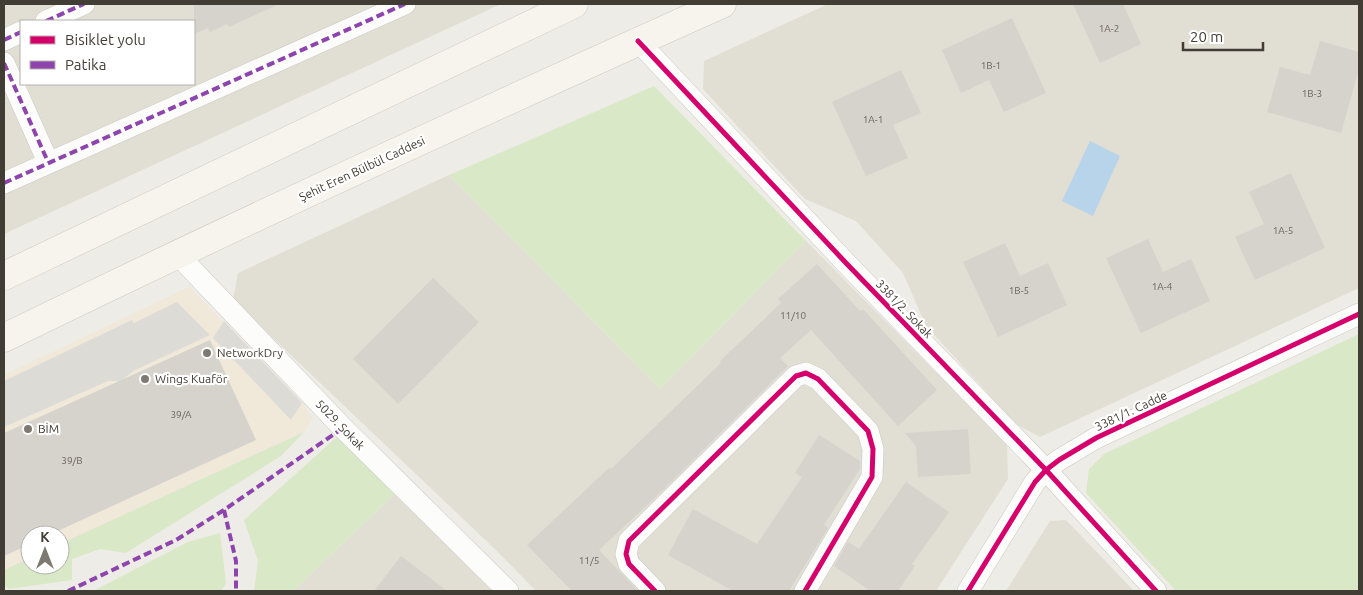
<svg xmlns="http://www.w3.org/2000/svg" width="1363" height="595" viewBox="0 0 1363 595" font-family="Ubuntu,sans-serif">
<rect width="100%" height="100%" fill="#eeece6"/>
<!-- residential -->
<g fill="#e1ded4" fill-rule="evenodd">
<path d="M4,4H501L4,234ZM21,21H194V84H21Z"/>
<path d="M828,4H1359V288L1040,437L1016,424L926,326L903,273L856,221L805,199L703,89L704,61Z"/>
<path d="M449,175L660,389L806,241L1007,444L1008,479L936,591H536L499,553L233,300L238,273Z"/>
<path d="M395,494L492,591H293Z"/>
<path d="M1066,520L1134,591H1006L1050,521Z"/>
</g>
<!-- commercial -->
<path fill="#f0e8d9" d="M189,287L302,403L313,418L304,432L60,544V535H30V558L4,570V375Z"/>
<!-- green -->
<g fill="#d9e8c7">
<path d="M654,86L806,241L660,389L449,175Z"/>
<path d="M1359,334V591H1176L1086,493L1089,469L1104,454Z"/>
<path d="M304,432L281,456L126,553L100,549L72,559V580L9,589L4,585V570L30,558V565H60V544Z"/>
<path d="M338,436L395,494L293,591H254L258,561L244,520Z"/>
<path d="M220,533L226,583L221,591H93L188,542Z"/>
</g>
<!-- parking -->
<g fill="#dddbd6">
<path d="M177,302L210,335L133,371L121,381H108L4,427V381L132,320L134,323Z"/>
<path d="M224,321L302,403L291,420L213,338Z"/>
</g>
<!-- water -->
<path fill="#b8d4ea" d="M1090,141L1120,156L1093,216L1062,201Z"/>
<!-- building -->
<g fill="#d6d3cd">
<path d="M194,4H279L229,27L227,24L210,32L208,28L194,34Z"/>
<path d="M1073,4H1123L1141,44L1100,63Z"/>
<path d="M1012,18L1046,93L1004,112L989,80L961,93L942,50Z"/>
<path d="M1320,41L1359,52V69L1341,133L1267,112L1280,67L1310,75Z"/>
<path d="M901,70L921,113L893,125L908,158L866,176L832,102Z"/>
<path d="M1291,173L1325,248L1255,280L1235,237L1264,224L1249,192Z"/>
<path d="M1148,239L1163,272L1191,259L1210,301L1141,333L1106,258Z"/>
<path d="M1005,243L1020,276L1048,263L1067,305L998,337L963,262Z"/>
<path d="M817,264L860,311L863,309L937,390L898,426L811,330L780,358L788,366L661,492L599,550L638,591H572L527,545L610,467L611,469L721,363L720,361L781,303L778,299Z"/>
<path d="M433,278L479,322L398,404L353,359Z"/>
<path d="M210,340L256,440L49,535H30V544L4,556V433Z"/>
<path d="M968,429L971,474L918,477L916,446L905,433Z"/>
<path d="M819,435L860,461V469L824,525L828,528L789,591H733L668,555L693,509L757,544L802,477L795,473Z"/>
<path d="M906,482L949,512L912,564L915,566L898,591H871L834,566L848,542L859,549Z"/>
<path d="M401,556L447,591H374Z"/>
</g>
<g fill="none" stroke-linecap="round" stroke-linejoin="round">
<!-- minor casing -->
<g stroke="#cac8c2" stroke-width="22">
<g id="minor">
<path d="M46,21L84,4"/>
<path d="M4,40L21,32"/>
<path d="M638,41L846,263L1046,470L1156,591"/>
<path d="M4,63L48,162"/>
<path d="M4,183L405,4"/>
<path d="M177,254L343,428L508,591"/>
<path d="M655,591L629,564L626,554L629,541L796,376L806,373L818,379L868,431L873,449L872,477L805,591"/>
<path d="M968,591L1035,482L1046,470L1059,460L1096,438L1359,314"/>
</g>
</g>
<!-- secondary casing -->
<g stroke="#ccc9be" stroke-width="29">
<g id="secondary">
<path d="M4,276L574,4"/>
<path d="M4,338C241,222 481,112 722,4"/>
</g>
</g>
<!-- minor -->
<use href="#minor" stroke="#fcfcfb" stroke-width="21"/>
<!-- secondary -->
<use href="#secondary" stroke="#f6f4ed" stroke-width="28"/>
<!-- quiet -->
<g stroke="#8e44ad" stroke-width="4" stroke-dasharray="8 4" stroke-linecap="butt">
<path d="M46,21L84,4"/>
<path d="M4,40L21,32"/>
<path d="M4,63L48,162"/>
<path d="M4,183L405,4"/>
<path d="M224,510L236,561V591"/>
<path d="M68,591L176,540L224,510L343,428"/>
</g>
<!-- cycleway casing -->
<g stroke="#fff" stroke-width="8">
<g id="cycleway">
<path d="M638,41L846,263L1046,470L1156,591"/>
<path d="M655,591L629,564L626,554L629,541L796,376L806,373L818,379L868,431L873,449L872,477L805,591"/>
<path d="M968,591L1035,482L1046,470L1059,460L1096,438L1359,314"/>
</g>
</g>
<!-- cycleway -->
<use href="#cycleway" stroke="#d6006c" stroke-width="5"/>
</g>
<!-- markers -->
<g fill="#7e7a72" stroke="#fff" stroke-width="2">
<circle cx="207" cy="353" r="5"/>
<circle cx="145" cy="379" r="5"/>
<circle cx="28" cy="429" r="5"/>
</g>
<g text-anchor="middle" stroke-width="4.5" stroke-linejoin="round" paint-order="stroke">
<!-- number labels -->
<g font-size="10" fill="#68645c">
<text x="1109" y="32">1A-2</text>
<text x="991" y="69">1B-1</text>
<text x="1312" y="97">1B-3</text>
<text x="873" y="123">1A-1</text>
<text x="1283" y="234">1A-5</text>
<text x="1162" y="290">1A-4</text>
<text x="1019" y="294">1B-5</text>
<text x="793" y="319">11/10</text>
<text x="181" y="418">39/A</text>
<text x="72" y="464">39/B</text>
<text x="589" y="564">11/5</text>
</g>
<!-- street labels -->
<g font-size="12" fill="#423d34" stroke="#fff">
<text transform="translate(362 169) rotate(-25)" y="4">Şehit Eren Bülbül Caddesi</text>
<text transform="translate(904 309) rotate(46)" y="4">3381/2. Sokak</text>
<text transform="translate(1131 411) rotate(-25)" y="4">3381/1. Cadde</text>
<text transform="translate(340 425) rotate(46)" y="4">5029. Sokak</text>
</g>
<!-- poi labels -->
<g font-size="12" fill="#423d34" stroke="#fff" text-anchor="start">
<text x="217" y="357">NetworkDry</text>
<text x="155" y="383">Wings Kuaför</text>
<text x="38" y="433">BİM</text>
</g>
</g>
<!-- border -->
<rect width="1363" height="595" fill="none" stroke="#423d34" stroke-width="10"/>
<!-- legend -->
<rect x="20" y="20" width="175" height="65" fill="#ffffff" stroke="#b3b1ae"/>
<rect x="30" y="36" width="25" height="8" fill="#d6006c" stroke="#b3b1ae"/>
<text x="65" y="45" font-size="15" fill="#423d34">Bisiklet yolu</text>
<rect x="30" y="61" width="25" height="8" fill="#8e44ad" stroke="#b3b1ae"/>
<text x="65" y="70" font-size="15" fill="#423d34">Patika</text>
<!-- north arrow -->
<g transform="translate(45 550)"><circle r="24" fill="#ffffff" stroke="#b3b1ae"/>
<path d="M0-4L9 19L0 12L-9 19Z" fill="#7e7a72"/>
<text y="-8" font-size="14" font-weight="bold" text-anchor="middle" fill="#423d34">K</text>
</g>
<!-- scale -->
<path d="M1183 42v8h80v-8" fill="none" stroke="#423d34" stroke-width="2.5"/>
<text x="1190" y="42" font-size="15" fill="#423d34" stroke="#ffffff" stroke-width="4" paint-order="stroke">20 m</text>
</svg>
